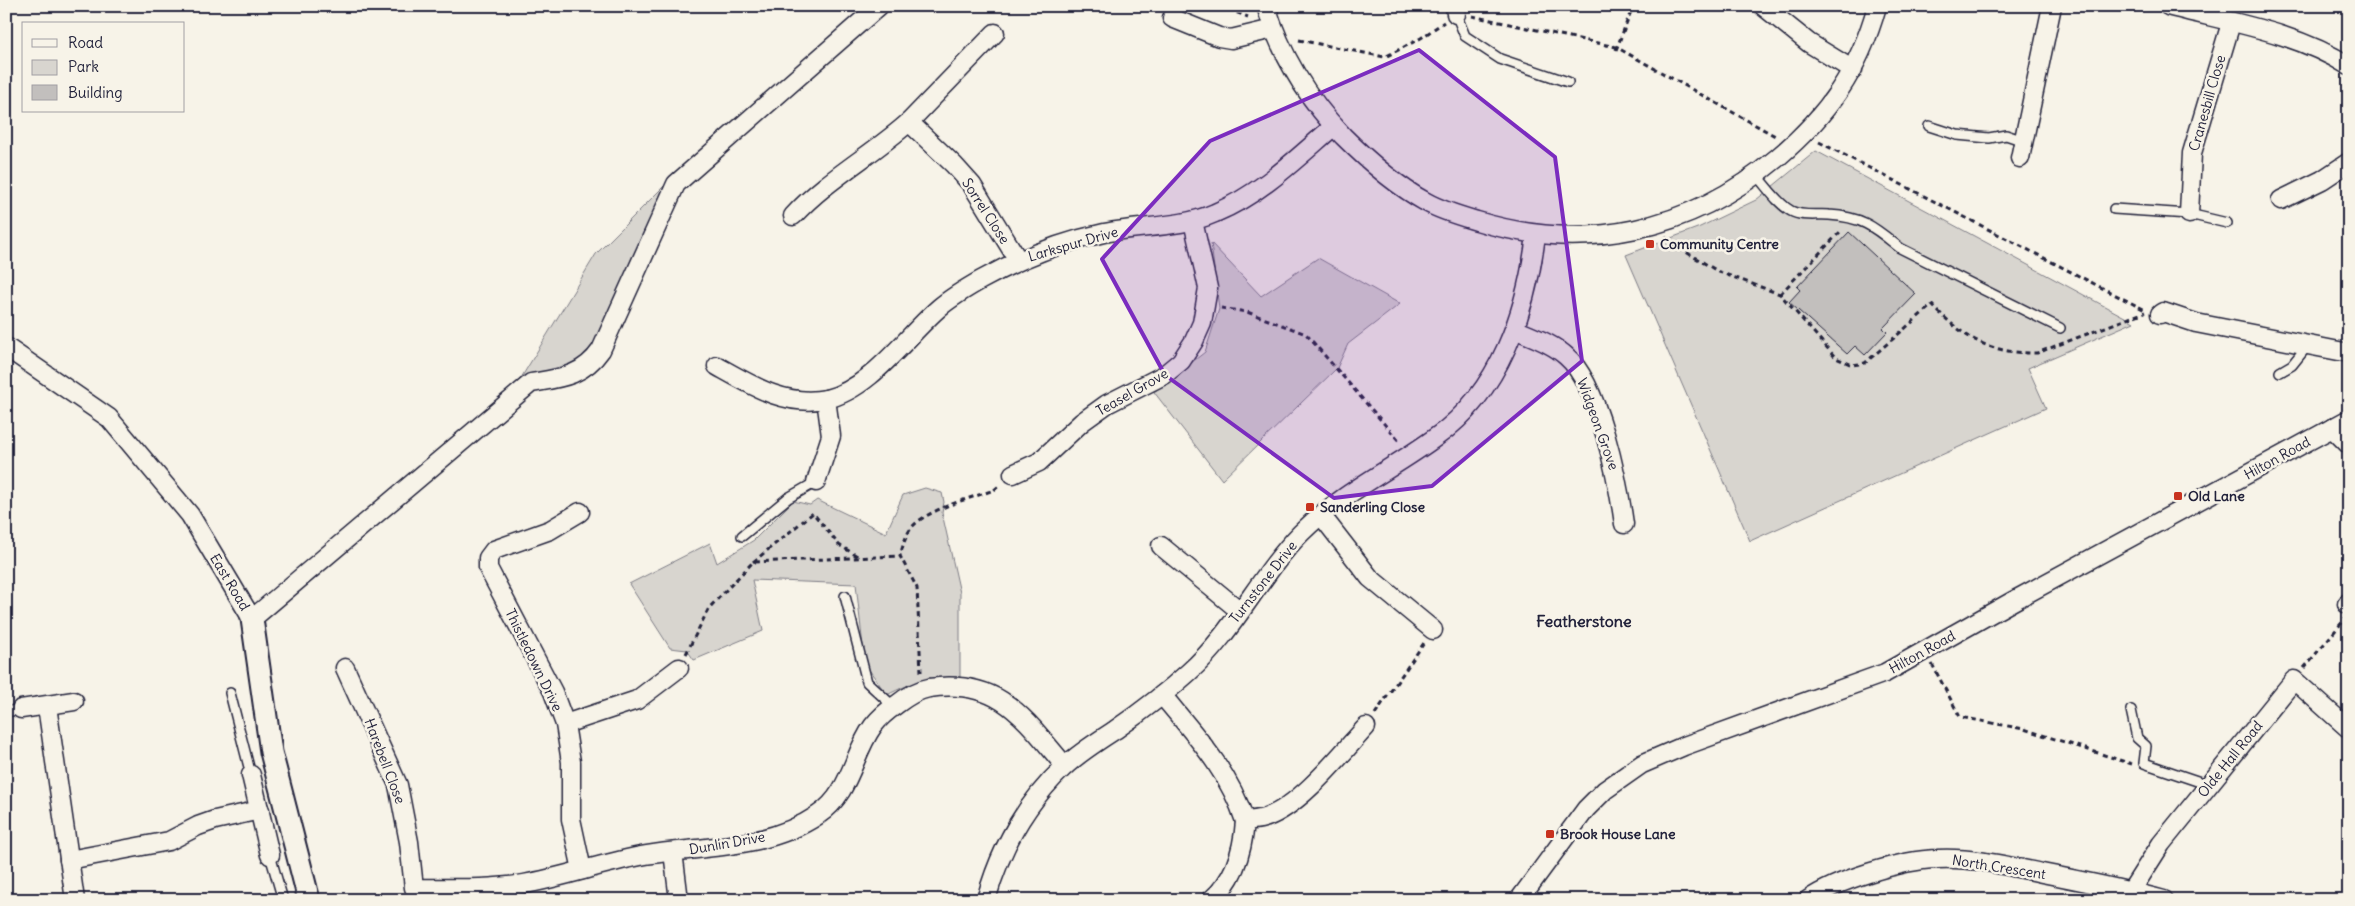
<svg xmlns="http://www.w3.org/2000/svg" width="2355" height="906" viewBox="0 0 2355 906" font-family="Delius,sans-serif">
<rect width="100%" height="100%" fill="#f7f3e8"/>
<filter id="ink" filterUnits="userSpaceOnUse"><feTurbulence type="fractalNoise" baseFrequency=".02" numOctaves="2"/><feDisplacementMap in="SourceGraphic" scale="10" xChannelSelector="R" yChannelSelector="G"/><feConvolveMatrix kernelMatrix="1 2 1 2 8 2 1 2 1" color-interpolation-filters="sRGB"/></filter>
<g filter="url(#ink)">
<!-- green -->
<g fill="#d8d5cf" stroke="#7d7c85">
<path d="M1816,151L2134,322L2028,368L2046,408L1750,541L1626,255L1700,227L1756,200Z"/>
<path d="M670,180L595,347L577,365L518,383L596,254Z"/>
<path d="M1211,243L1261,296L1318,258L1400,304L1348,344L1337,368L1222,480L1154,392L1205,352L1219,309Z"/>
<path d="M925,488L942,493L944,502L942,513L960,593V677C929,678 914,681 887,695L865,664L856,584L752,580L763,631L694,660L687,650L670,648L629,584L710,543L717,563L754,540L793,501L810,505L817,500L886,533L903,495Z"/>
</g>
<!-- building -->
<path fill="#c2bfbd" stroke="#22223b" d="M1849,232L1916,294L1883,328L1887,332L1865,355L1855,346L1847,354L1789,302L1800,290L1797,287Z"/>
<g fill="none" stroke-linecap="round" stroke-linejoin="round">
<!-- service casing -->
<g stroke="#22223b" stroke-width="12">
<g id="service">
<path d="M1456,14L1465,36L1500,59L1568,82"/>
<path d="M1929,126L1957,135L1989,138L2006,135L2024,141"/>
<path d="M1756,175C1767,187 1777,203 1791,211C1802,217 1818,214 1829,215C1864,217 1875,228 1900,248L2060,328"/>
<path d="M2114,209L2189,214L2227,223"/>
<path d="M2280,372L2292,365L2308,345"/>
<path d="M742,536L788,498L816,482"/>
<path d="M845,596L867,682L894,707"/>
<path d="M230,693L251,775"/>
<path d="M2131,710L2137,738L2146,746L2144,763L2209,785"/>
<path d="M6,712L21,709"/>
<path d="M270,855L283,900"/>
</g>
</g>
<!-- minor casing -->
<g stroke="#22223b" stroke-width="21">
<g id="minor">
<path d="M1266,6C1281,55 1308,99 1343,136C1368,161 1395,185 1426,202C1442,211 1460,216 1477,221C1585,254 1690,231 1777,158C1828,115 1859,71 1877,6"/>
<path d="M1455,6L1456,14"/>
<path d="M1763,6L1809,43L1853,70"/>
<path d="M2168,6C2228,22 2296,32 2349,66"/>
<path d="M1172,18L1219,37L1231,39L1273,29"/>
<path d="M909,122L995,33"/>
<path d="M2020,158L2052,6"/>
<path d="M2281,200L2322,180L2349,162"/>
<path d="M2189,214L2192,153L2231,23"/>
<path d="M793,216C827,179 872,155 909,122L954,165L972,185L1018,260"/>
<path d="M2160,314L2163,312L2196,323L2349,353"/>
<path d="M1515,329C1532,337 1552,343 1566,356C1599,384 1618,481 1624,524"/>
<path d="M6,347L109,418L190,515L252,619L531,383C561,378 583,376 601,350L676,184L879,6"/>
<path d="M717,366C751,385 785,407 826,399C870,390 907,335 940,307C952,297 967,288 981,280C1019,259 1058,243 1100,234C1138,225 1179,229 1215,213C1261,194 1297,158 1334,126"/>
<path d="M2332,428L2349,445"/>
<path d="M1013,474L1039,462L1082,422L1107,404L1164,375L1181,361L1194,341L1202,323L1208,288L1193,221"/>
<path d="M816,482L831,436L826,399"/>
<path d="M580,512L550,530L494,550L488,558V568L553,692L565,724L571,762V819L582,870"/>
<path d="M1321,515L1370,578L1433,630"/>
<path d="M1161,546L1240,611"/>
<path d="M2347,604L2349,602"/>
<path d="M345,668L398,785L409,842L414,888C450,888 488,890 524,884C565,877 605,862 646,855C703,846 768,849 818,815C851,793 852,755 873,726C880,717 887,711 896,705C905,698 917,690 929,688C1000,678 1024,718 1065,766"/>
<path d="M1162,695C1195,735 1229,771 1245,821"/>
<path d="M47,706L75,900"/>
<path d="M21,709L74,701"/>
<path d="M565,724L637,700L679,668"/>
<path d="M251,775L270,855"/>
<path d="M673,852L679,900"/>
<path d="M69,860L169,841L198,826L215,820L260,810"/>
<path d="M2126,899L2161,844L2294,680L2349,729"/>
<path d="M986,900C1000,849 1026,803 1064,767C1079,753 1098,741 1115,730C1141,712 1166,693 1189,672C1234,632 1259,576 1301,533C1341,493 1391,470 1436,437C1500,392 1527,310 1536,235"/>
<path d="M1211,900C1235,880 1243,850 1245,821C1252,820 1260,820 1267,817C1301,805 1342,753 1366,727"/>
<path d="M1519,900L1586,809L1605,790L1642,764L1684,746L1885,673L2013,601L2349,419"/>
<path d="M1808,900C1837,880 1902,860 1937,859C1972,857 2008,866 2042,873C2083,881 2124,889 2164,900"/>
</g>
</g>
<!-- tertiary casing -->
<g stroke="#22223b" stroke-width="25">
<path id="tertiary" d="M252,619L271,752L309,900"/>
</g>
<!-- path -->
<g stroke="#22223b" stroke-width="3" stroke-dasharray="5 4" stroke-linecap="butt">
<path d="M1220,6L1248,17"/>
<path d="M1472,16L1616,47L1777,137"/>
<path d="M1299,40L1385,57L1421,38L1444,22"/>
<path d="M1616,50L1633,6"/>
<path d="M1819,142L2145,310"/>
<path d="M1665,237L1671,243L1719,272L1780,294L1836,358L1852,365L1865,363L1932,305C1965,339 1988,353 2037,353L2145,312"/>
<path d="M1780,294L1842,230"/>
<path d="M1221,308L1247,312L1306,334L1399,441"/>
<path d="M753,562L813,513L839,545L859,557"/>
<path d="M686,654L709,608L753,562L900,556"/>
<path d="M1932,664L1960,717L2024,729L2132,764"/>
<path d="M2304,668L2345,619"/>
<path d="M921,672L917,588L900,556C903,546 905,536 912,527C928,509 971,498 994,490L1001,484"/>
<path d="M1375,714L1424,643"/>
</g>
<!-- service -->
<use href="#service" stroke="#f7f3e8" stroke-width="9"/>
<!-- minor -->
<use href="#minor" stroke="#f7f3e8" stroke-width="18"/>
<!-- tertiary -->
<use href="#tertiary" stroke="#f7f3e8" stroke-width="21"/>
</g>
</g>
<!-- marked area -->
<path fill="#7b2cbf" fill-opacity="0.2" stroke="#7b2cbf" stroke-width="4" stroke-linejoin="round" d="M1419,50L1555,157L1582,361L1432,486L1334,498L1165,375L1102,259L1210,141Z"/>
<!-- markers -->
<g fill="#c8321e" stroke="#f7f3e8" stroke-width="2">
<rect x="1645" y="239" width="10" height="10" rx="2.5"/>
<rect x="2173" y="491" width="10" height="10" rx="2.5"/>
<rect x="1305" y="502" width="10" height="10" rx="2.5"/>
<rect x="1545" y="829" width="10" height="10" rx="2.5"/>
</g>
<g text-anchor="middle" stroke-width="5" stroke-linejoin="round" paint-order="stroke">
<!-- street labels -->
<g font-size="14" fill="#22223b" stroke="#f7f3e8">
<text transform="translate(2207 103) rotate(-74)" y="5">Cranesbill Close</text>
<text transform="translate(986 211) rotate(57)" y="5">Sorrel Close</text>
<text transform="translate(1073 244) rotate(-16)" y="5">Larkspur Drive</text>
<text transform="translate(1132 392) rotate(-30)" y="5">Teasel Grove</text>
<text transform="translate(1598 424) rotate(70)" y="5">Widgeon Grove</text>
<text transform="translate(2277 458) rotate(-29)" y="5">Hilton Road</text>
<text transform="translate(230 582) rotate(59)" y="5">East Road</text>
<text transform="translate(1263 582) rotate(-52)" y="5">Turnstone Drive</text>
<text transform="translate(1922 652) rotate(-29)" y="5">Hilton Road</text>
<text transform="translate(534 660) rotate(64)" y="5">Thistledown Drive</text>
<text transform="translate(2230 759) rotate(-51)" y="5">Olde Hall Road</text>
<text transform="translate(385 761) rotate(69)" y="5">Harebell Close</text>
<text transform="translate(727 843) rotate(-10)" y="5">Dunlin Drive</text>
<text transform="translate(1999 867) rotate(9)" y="5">North Crescent</text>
</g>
<!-- poi labels -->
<g font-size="14" font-weight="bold" fill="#22223b" stroke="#f7f3e8" text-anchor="start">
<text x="1660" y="249">Community Centre</text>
<text x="2188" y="501">Old Lane</text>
<text x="1320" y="512">Sanderling Close</text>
<text x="1560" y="839">Brook House Lane</text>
</g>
<!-- quarter labels -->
<g font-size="16" font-weight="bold" fill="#22223b" stroke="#f7f3e8">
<text x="1584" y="627">Featherstone</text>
</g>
</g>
<!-- margin -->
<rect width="2355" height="906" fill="none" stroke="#f7f3e8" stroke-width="25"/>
<rect x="12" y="12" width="2330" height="881" fill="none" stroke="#22223b" stroke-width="2" filter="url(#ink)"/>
<!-- legend -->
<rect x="22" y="22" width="162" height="90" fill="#f7f3e8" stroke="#a29fa3"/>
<rect x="32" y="39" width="25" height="8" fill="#f7f3e8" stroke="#a29fa3"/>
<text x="68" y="48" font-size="15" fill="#22223b">Road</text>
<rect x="32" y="60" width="25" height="15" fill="#d8d5cf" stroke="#a29fa3"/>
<text x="68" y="72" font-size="15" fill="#22223b">Park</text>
<rect x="32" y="85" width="25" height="15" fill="#c2bfbd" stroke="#a29fa3"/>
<text x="68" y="98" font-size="15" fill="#22223b">Building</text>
</svg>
